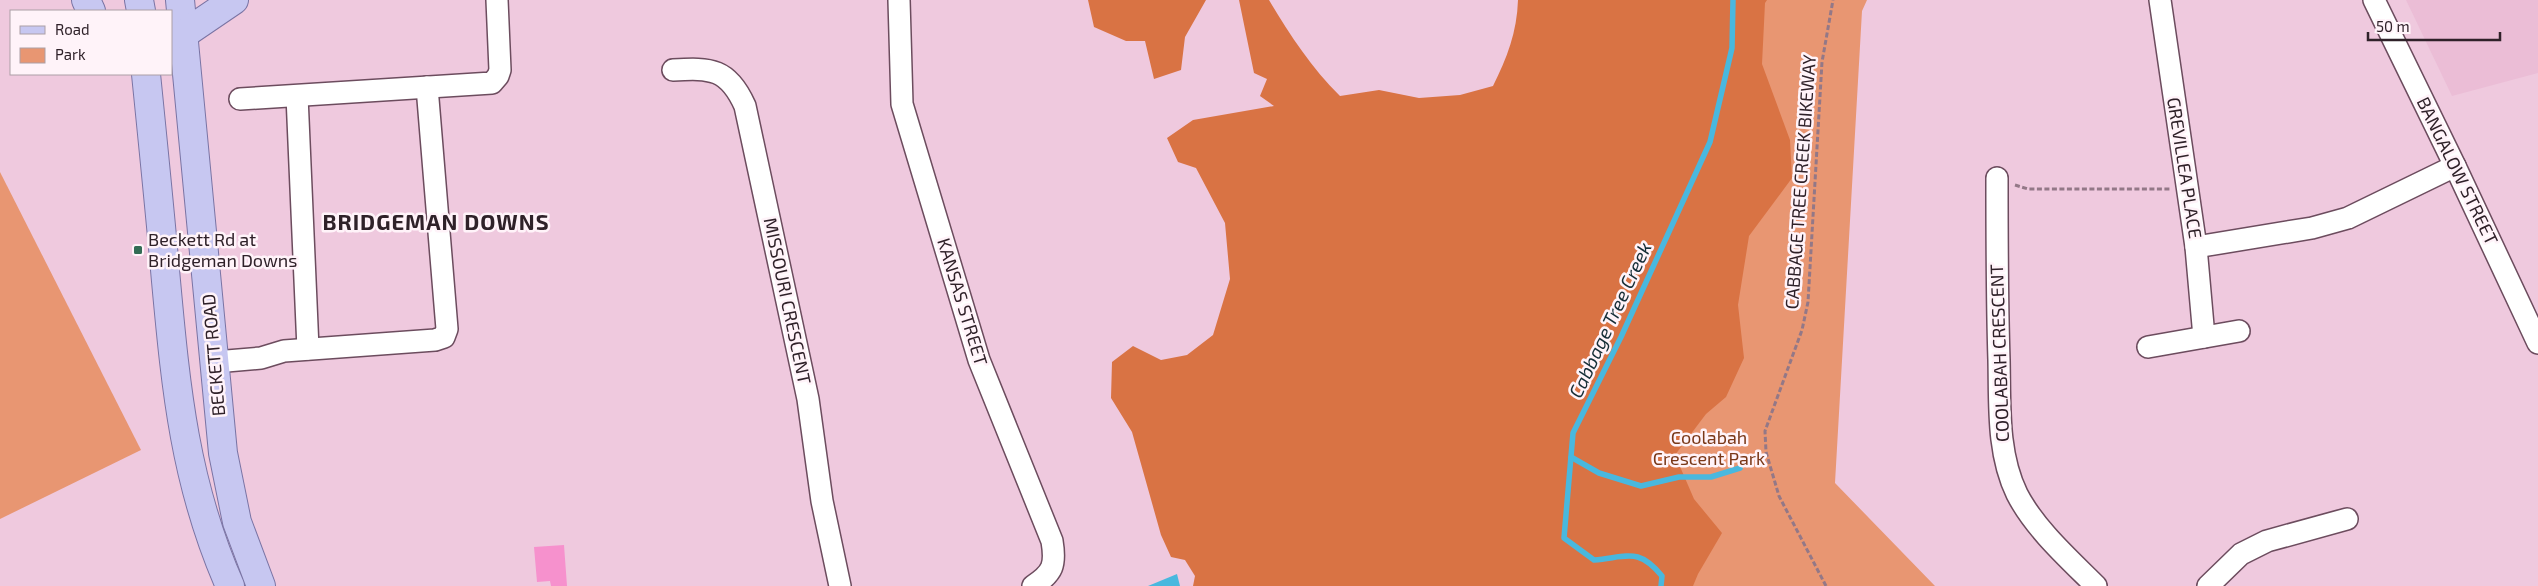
<svg xmlns="http://www.w3.org/2000/svg" width="2538" height="586" viewBox="0 0 2538 586" font-family="'Exo 2',sans-serif">
<rect width="100%" height="100%" fill="#efc9de"/>
<!-- built -->
<path fill="#ebbdd6" d="M2406,0H2538V73L2452,96Z"/>
<!-- green -->
<g fill="#e89672">
<path d="M1733,0H1867L1862,11L1835,483L1935,586H1661L1573,433Z"/>
<path d="M0,172L141,450L0,519Z"/>
</g>
<!-- forest -->
<g fill="#d97344">
<path d="M1088,0H1206L1185,37L1181,70L1154,79L1145,41H1126L1094,27Z"/>
<path d="M1239,0H1269C1290,35 1311,67 1340,96L1379,90L1419,98L1460,95L1493,86C1507,58 1517,32 1518,0H1767L1765,3L1762,64L1790,140L1792,178L1749,236L1738,305L1744,358L1726,397L1706,414L1675,455L1694,499L1722,533L1698,574L1693,586H1193L1195,576L1185,560L1171,557L1161,535L1132,432L1111,398L1112,362L1133,346L1161,360L1187,355L1213,335L1230,279L1225,223L1196,168L1178,162L1167,138L1193,120L1274,106L1260,96L1267,79L1254,73Z"/>
</g>
<!-- water -->
<path fill="#49b8de" d="M1177,574L1180,586H1148Z"/>
<g fill="none" stroke-linecap="round" stroke-linejoin="round">
<!-- stream -->
<g stroke="#49b8de" stroke-width="5.5">
<path d="M1571,457L1599,473L1641,486L1679,477H1711L1740,468"/>
<path d="M1661,586L1662,576C1638,547 1628,557 1594,560L1564,538L1573,433L1621,337L1710,142L1732,48L1733,0"/>
</g>
</g>
<!-- building -->
<path fill="#f691cd" d="M564,545L567,586H551L550,581L537,582L534,547Z"/>
<g fill="none" stroke-linecap="round" stroke-linejoin="round">
<!-- minor casing -->
<g stroke="#6c4c5e" stroke-width="24">
<g id="minor">
<path d="M899,0L902,104L979,360L1052,541C1056,565 1053,573 1033,586"/>
<path d="M2160,0L2196,247L2204,337"/>
<path d="M2374,0L2455,166L2538,343"/>
<path d="M673,70C711,68 728,68 745,106L808,399L822,501L840,586"/>
<path d="M297,96L308,349"/>
<path d="M240,99L492,83L498,76L500,70L497,0"/>
<path d="M1997,178C1997,239 1997,300 1999,360C2000,405 1997,453 2017,494C2035,529 2069,559 2096,586"/>
<path d="M2196,247L2312,228L2348,218L2455,166"/>
<path d="M2148,347L2239,331"/>
<path d="M215,362L261,358L284,351L435,340L444,337L447,329L427,87"/>
<path d="M2208,586L2241,554L2267,541L2347,519"/>
</g>
</g>
<!-- major casing -->
<g stroke="#7a74a4" stroke-width="30">
<g id="major">
<path d="M86,0L91,11"/>
<path d="M139,0L141,11"/>
<path d="M180,0L223,453L237,522L261,586"/>
<path d="M184,34L234,0"/>
<path d="M146,74C153,143 160,212 166,281C176,390 185,484 230,586"/>
</g>
</g>
<!-- path -->
<g stroke="#937887" stroke-width="3" stroke-dasharray="5 2.5" stroke-linecap="butt">
<path d="M2015,185L2028,189H2170"/>
<path d="M1826,586L1779,496L1766,452L1765,431L1802,330L1808,302L1822,62L1833,0"/>
</g>
<!-- minor -->
<use href="#minor" stroke="#fff" stroke-width="21"/>
<!-- major -->
<use href="#major" stroke="#c7c7f1" stroke-width="28"/>
</g>
<!-- markers -->
<rect fill="#336c55" stroke="#fff3f9" stroke-width="2" x="133" y="245" width="10" height="10" rx="2.5"/>
<g text-anchor="middle" stroke-width="5" stroke-linejoin="round" paint-order="stroke">
<!-- street labels -->
<g font-size="18" fill="#2f2129" stroke="#fff3f9">
<text transform="translate(2184 168) rotate(81)" y="6">GREVILLEA PLACE</text>
<text transform="translate(2457 171) rotate(64)" y="6">BANGALOW STREET</text>
<text transform="translate(1801 182) rotate(-86)" y="6">CABBAGE TREE CREEK BIKEWAY</text>
<text transform="translate(787 301) rotate(78)" y="6">MISSOURI CRESCENT</text>
<text transform="translate(962 302) rotate(73)" y="6">KANSAS STREET</text>
<text transform="translate(2000 353) rotate(-92)" y="6">COOLABAH CRESCENT</text>
<text transform="translate(214 355) rotate(-95)" y="6">BECKETT ROAD</text>
</g>
<!-- poi labels -->
<g font-size="18" fill="#2f2129" stroke="#fff3f9" text-anchor="start">
<text x="148" y="246">Beckett Rd at<tspan x="148" dy="21">Bridgeman Downs</tspan></text>
</g>
<!-- park labels -->
<g font-size="18" fill="#7a3818" stroke="#fff3f9">
<text x="1709" y="444">Coolabah<tspan x="1709" dy="21">Crescent Park</tspan></text>
</g>
<!-- water labels -->
<g font-size="19" font-style="italic" fill="#162e37" stroke="#fff3f9">
<text transform="translate(1610 320) rotate(-65)" y="7">Cabbage Tree Creek</text>
</g>
<!-- district labels -->
<g font-size="22" font-weight="bold" letter-spacing="1" fill="#2f2129" stroke="#fff3f9">
<text x="436" y="230">BRIDGEMAN DOWNS</text>
</g>
</g>
<!-- legend -->
<rect x="10" y="10" width="162" height="65" fill="#fff3f9" stroke="#ac9fa6"/>
<rect x="20" y="26" width="25" height="8" fill="#c7c7f1" stroke="#ac9fa6"/>
<text x="55" y="35" font-size="15" fill="#2f2129">Road</text>
<rect x="20" y="48" width="25" height="15" fill="#e89672" stroke="#ac9fa6"/>
<text x="55" y="60" font-size="15" fill="#2f2129">Park</text>
<!-- scale -->
<path d="M2368 32v8h132v-8" fill="none" stroke="#2f2129" stroke-width="2.5"/>
<text x="2376" y="32" font-size="15" fill="#2f2129" stroke="#fff3f9" stroke-width="4" paint-order="stroke">50 m</text>
</svg>
